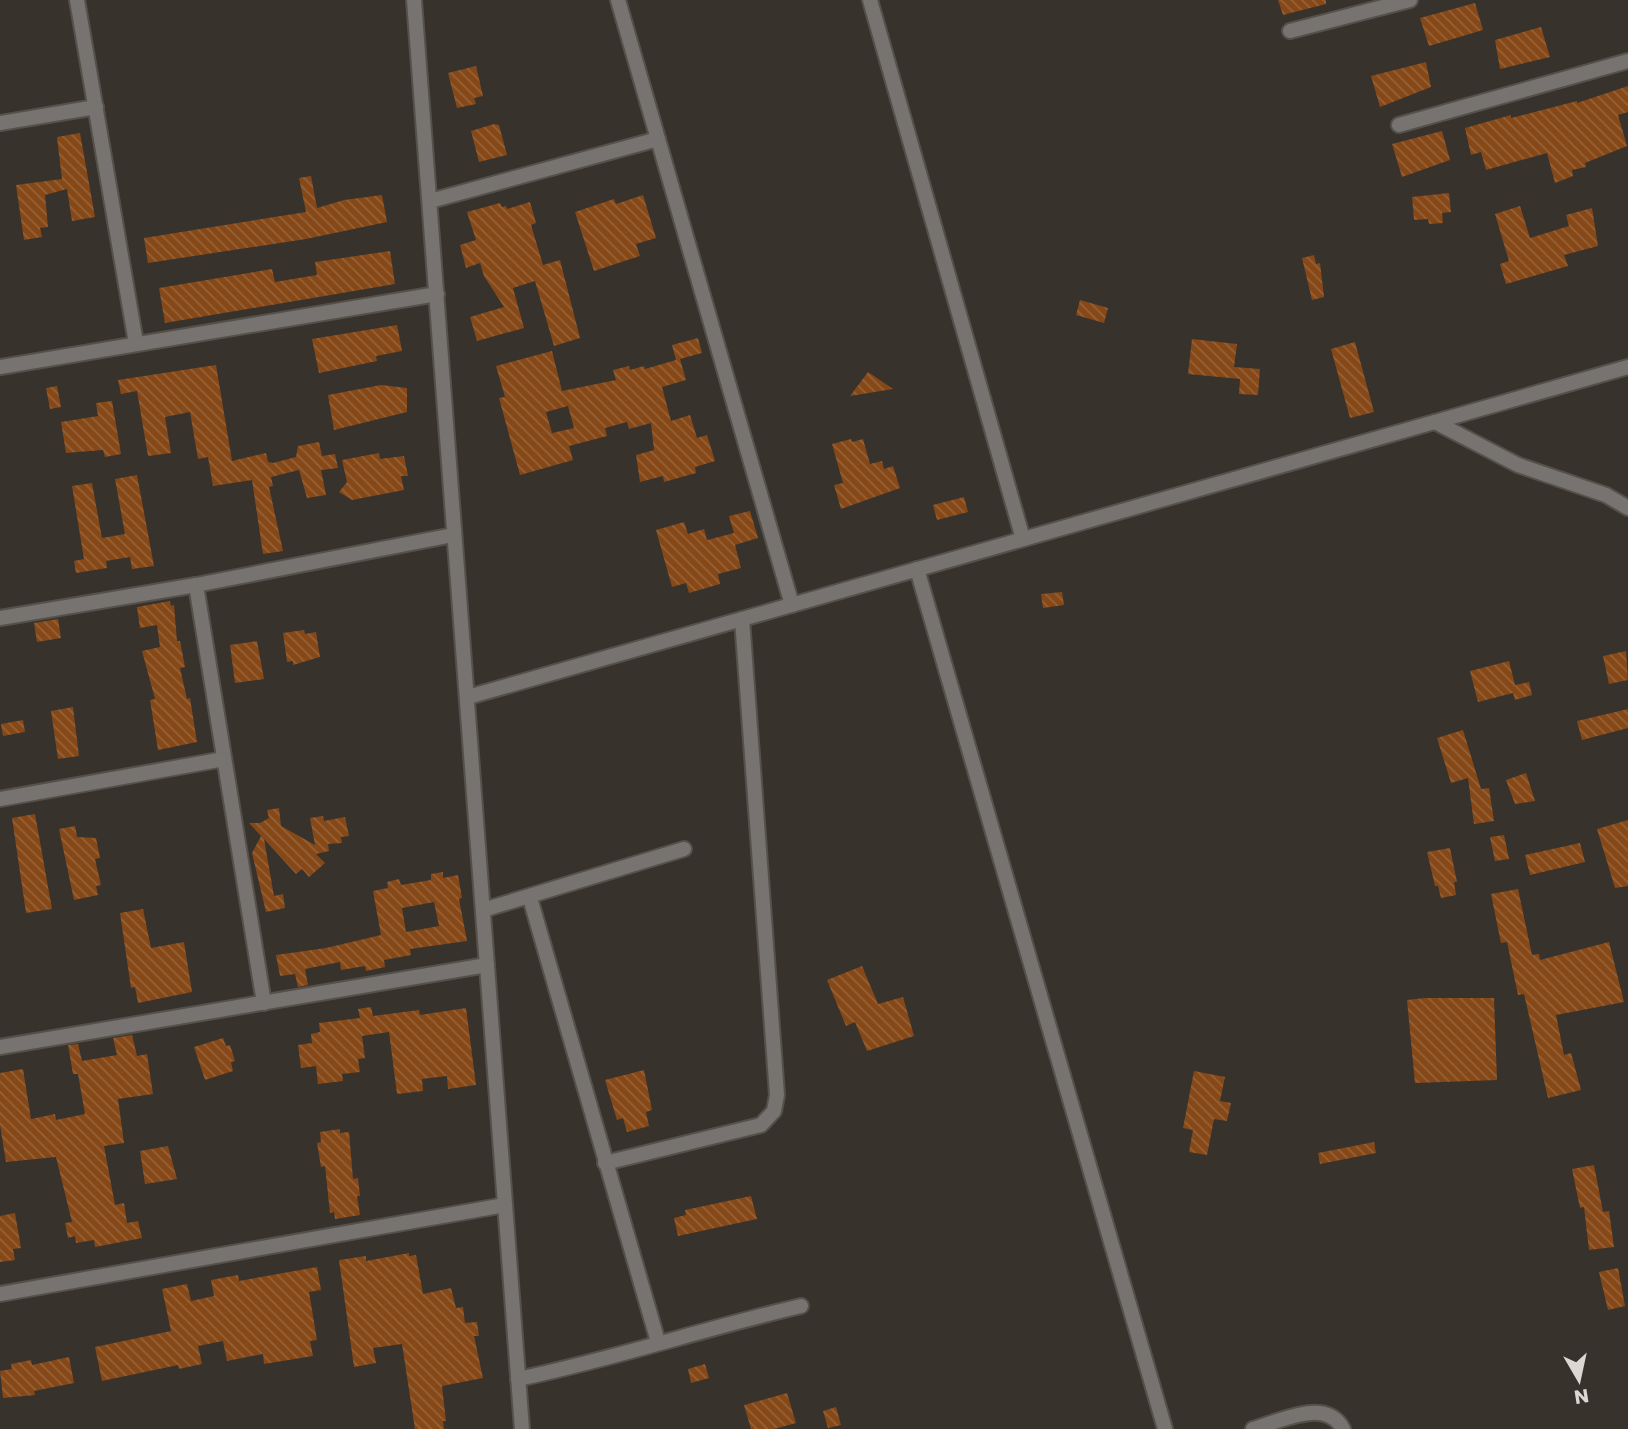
<svg xmlns="http://www.w3.org/2000/svg" width="1628" height="1429" viewBox="0 0 1628 1429" font-family="Poppins,sans-serif">
<defs>
<pattern id="building-back-hatch" width="6" height="6" patternUnits="userSpaceOnUse" patternTransform="scale(1.75)"><rect width="6" height="6" fill="#864817"/><path d="M-1 5l2 2M0 0l6 6M5-1l2 2" fill="none" stroke="#966238"/></pattern>
</defs>
<rect width="100%" height="100%" fill="#37322c"/>
<!-- building -->
<g fill="url(#building-back-hatch)" fill-rule="evenodd">
<path d="M1278,0H1326V4L1283,15Z"/>
<path d="M1475,3L1483,30L1429,46L1420,18Z"/>
<path d="M1541,27L1550,57L1500,69L1495,40Z"/>
<path d="M1426,62L1431,87L1380,107L1371,76Z"/>
<path d="M476,66L483,96L474,98L476,104L457,108L448,73Z"/>
<path d="M1628,86V112L1618,115L1627,146L1585,163L1586,167L1572,170L1573,176L1555,183L1547,153L1486,170L1481,152L1471,155L1465,128L1511,115V118L1577,101V103Z"/>
<path d="M494,124L499,125L507,155L479,162L471,131Z"/>
<path d="M1442,131L1450,160L1402,177L1392,144Z"/>
<path d="M80,133L95,217L72,221L67,189L45,195L48,227L40,228L42,237L24,240L16,185L62,179L57,137Z"/>
<path d="M311,176L317,208L344,200L382,195L387,222L306,239L148,263L144,238L306,212L299,178Z"/>
<path d="M1449,193L1451,212L1442,213L1443,223L1429,224L1428,219L1414,220L1412,197Z"/>
<path d="M643,195L656,238L636,244L640,256L594,271L575,212L614,199L616,204Z"/>
<path d="M530,202L536,223L531,225L543,265L560,260L580,338L554,346L535,281L513,288L524,328L477,341L470,317L504,307L484,276L480,263L466,268L460,245L476,240L467,212L500,203L502,207L506,206L507,209Z"/>
<path d="M1520,206L1530,238L1569,226L1566,215L1592,208L1598,246L1564,255L1568,266L1506,284L1500,264L1509,261L1495,214Z"/>
<path d="M390,251L395,284L165,323L159,288L272,269L275,282L317,275L315,262Z"/>
<path d="M1314,255L1316,264L1320,263L1324,297L1312,300L1302,258Z"/>
<path d="M1080,300L1108,308L1104,323L1076,315Z"/>
<path d="M397,325L402,351L376,356L377,361L319,373L312,339Z"/>
<path d="M698,338L702,353L680,359L686,380L662,387L671,421L690,415L697,438L707,435L715,461L695,467L696,473L664,482L663,476L640,482L636,455L654,450L651,423L629,429L627,422L605,428L607,436L569,446L573,460L520,475L499,398L505,397L496,366L552,351L562,391L616,380L613,370L629,366L630,370L644,366L645,369L676,360L672,345ZM568,406L574,428L552,433L546,412Z"/>
<path d="M1192,339L1237,344L1234,367L1260,369L1258,395L1239,394L1240,379L1188,374Z"/>
<path d="M1355,342L1374,412L1350,418L1331,349Z"/>
<path d="M216,365L232,461L266,453L268,462L273,463L296,457L298,446L319,442L322,456L335,454L338,468L321,470L326,495L307,498L299,470L271,477L273,486L269,487L283,551L263,554L252,480L213,486L208,457L198,459L190,412L165,417L171,453L148,456L137,391L121,394L118,380Z"/>
<path d="M868,372L893,389L850,396Z"/>
<path d="M381,385L407,388V412L334,430L328,395Z"/>
<path d="M57,386L61,407L50,409L46,388Z"/>
<path d="M112,401L121,454L105,457L103,450L66,453L61,422L98,416L96,403Z"/>
<path d="M851,439L852,442L863,439L870,464L882,461L884,469L893,466L900,488L841,509L834,485L843,483L832,444Z"/>
<path d="M379,453L380,459L404,456L408,476H401L404,490L352,500L339,492L347,482L342,460Z"/>
<path d="M137,475L154,566L132,569L130,557L106,561L107,568L76,573L74,561L84,559L72,486L92,483L102,538L125,534L115,479Z"/>
<path d="M964,497L968,512L937,520L933,505Z"/>
<path d="M750,511L758,538L735,545L741,568L718,574L720,584L689,593L686,583L672,587L656,530L684,522L688,534L704,529L707,540L734,533L729,516Z"/>
<path d="M1062,592L1064,605L1043,608L1041,594Z"/>
<path d="M170,601L171,606L174,605L177,641H180L185,667L180,668L187,699L190,698L197,742L158,750L150,700L155,699L142,651L160,647L157,625L140,628L137,607Z"/>
<path d="M58,619L61,638L37,642L34,623Z"/>
<path d="M304,630L305,634L316,632L320,657L293,665V661L287,662L283,633Z"/>
<path d="M257,641L264,679L235,683L230,645Z"/>
<path d="M1626,651L1628,680L1609,684L1603,656Z"/>
<path d="M1509,661L1515,685L1529,682L1532,695L1515,700L1513,693L1478,702L1470,671Z"/>
<path d="M73,707L79,756L58,759L51,711Z"/>
<path d="M1628,709V728L1582,740L1577,721Z"/>
<path d="M23,720L25,732L3,736L1,724Z"/>
<path d="M1463,730L1481,789L1489,788L1494,821L1474,824L1468,778L1451,783L1437,738Z"/>
<path d="M1526,773L1535,801L1515,804L1506,780Z"/>
<path d="M279,808L281,826L315,845L310,818L323,816L324,821L345,817L349,836L341,837L342,843L328,844L329,851L316,854L325,863L309,877L302,869L296,874L264,839L274,896L283,894L285,908L266,912L252,853L261,836L249,823H260L269,818L267,810Z"/>
<path d="M35,814L52,909L26,913L12,818Z"/>
<path d="M1628,820V886L1615,888L1597,829Z"/>
<path d="M75,826L77,837L96,838L100,858L95,859L101,885L96,886L98,895L74,900L59,829Z"/>
<path d="M1504,835L1509,859L1495,861L1490,837Z"/>
<path d="M1580,843L1585,862L1530,875L1525,855Z"/>
<path d="M1450,848L1457,882H1454L1456,895L1441,898L1438,886H1435L1427,852Z"/>
<path d="M443,872V878L458,875L462,898L459,899L467,941L410,949L411,955L384,960L385,967L366,971L365,966L341,970L340,962L305,969L308,985L298,987L295,974L280,976L276,955L326,948L381,935L373,891L388,888L387,882L399,879L401,885L431,880V874ZM434,902L439,926L406,932L402,908Z"/>
<path d="M1518,889L1532,955L1539,954L1540,960L1609,942L1624,1002L1556,1015L1564,1055L1571,1053L1581,1090L1548,1098L1524,994L1518,995L1507,942L1501,943L1491,894Z"/>
<path d="M143,909L151,948L184,942L192,992L138,1003L135,987L131,988L120,913Z"/>
<path d="M862,966L878,1004L903,997L914,1036L867,1051L855,1022L846,1026L827,980Z"/>
<path d="M1425,998H1494L1497,1080L1415,1083L1407,1000Z"/>
<path d="M371,1007L373,1016L419,1010L420,1015L466,1008L476,1085L448,1089L447,1076L422,1079L423,1091L397,1094L389,1032L362,1036L365,1058L358,1059L360,1072L342,1074L343,1081L318,1084L316,1066L301,1068L298,1045L312,1043L311,1034L320,1032L319,1023L360,1018L358,1009Z"/>
<path d="M132,1035L137,1056L147,1054L153,1094L118,1099L124,1143L104,1146L115,1205L124,1203L127,1223L138,1221L142,1238L95,1247L94,1240L76,1243L75,1236L68,1238L65,1223L72,1222L56,1157L6,1162L0,1125V1073L23,1069L31,1119L55,1114L56,1120L85,1114L78,1074H73L68,1045L78,1044L82,1061L117,1055L113,1038Z"/>
<path d="M223,1038L226,1046L230,1045L235,1061L231,1062L233,1071L205,1080L194,1047Z"/>
<path d="M644,1070L652,1110L646,1112L649,1126L627,1132L623,1118L617,1120L605,1080Z"/>
<path d="M1194,1071L1225,1077L1220,1101L1231,1103L1227,1121L1214,1119L1207,1155L1189,1152L1193,1130L1183,1128Z"/>
<path d="M340,1129V1133L349,1132L353,1179L358,1178L360,1196H357L360,1215L335,1219L334,1212L330,1213L325,1166L321,1167L317,1143L321,1142L320,1132Z"/>
<path d="M1374,1142L1376,1153L1320,1164L1318,1153Z"/>
<path d="M168,1146L177,1179L145,1184L140,1151Z"/>
<path d="M1594,1165L1603,1212L1609,1211L1614,1247L1589,1250L1584,1207L1580,1208L1572,1169Z"/>
<path d="M751,1196L757,1219L678,1236L674,1218L686,1215L685,1210Z"/>
<path d="M15,1213L21,1248L13,1249L15,1260L0,1262V1216Z"/>
<path d="M409,1253V1256L416,1255L423,1294L451,1288L456,1308L463,1307L465,1323L477,1322L479,1336H474L483,1378L442,1386L446,1421H443L444,1429H415L402,1344L373,1348L376,1363L354,1367L339,1260L366,1256V1261Z"/>
<path d="M317,1267L321,1290L309,1292L317,1340L310,1341L313,1356L264,1364L263,1354L227,1361L223,1341L198,1346L202,1364L179,1369L178,1365L102,1381L95,1347L171,1331L162,1289L187,1284L191,1301L214,1296L211,1280L238,1275L239,1281Z"/>
<path d="M1618,1268L1625,1306L1608,1310L1599,1272Z"/>
<path d="M69,1357L74,1383L34,1391L35,1395L3,1398L0,1371L12,1369L11,1364L31,1360L32,1365Z"/>
<path d="M705,1364L709,1378L691,1383L688,1369Z"/>
<path d="M787,1393L796,1423L774,1429H751L744,1405Z"/>
<path d="M836,1407L841,1425L828,1428L823,1411Z"/>
</g>
<g fill="none" stroke-linecap="round" stroke-linejoin="round">
<!-- street casing -->
<g stroke="#55504a" stroke-width="18">
<g id="street">
<path d="M77,0L136,343"/>
<path d="M414,0L522,1429"/>
<path d="M618,0L792,605"/>
<path d="M870,0L1023,539"/>
<path d="M1290,31L1410,0"/>
<path d="M0,123L96,107"/>
<path d="M1399,125L1628,61"/>
<path d="M430,201L658,139"/>
<path d="M0,367L437,294"/>
<path d="M1435,422L1518,465L1606,495L1628,508"/>
<path d="M917,569L1165,1429"/>
<path d="M196,585L264,1003"/>
<path d="M0,618L196,585L453,535"/>
<path d="M468,697L1628,367"/>
<path d="M0,799L224,759"/>
<path d="M530,898L658,1342"/>
<path d="M483,910L684,849"/>
<path d="M0,1047L487,965"/>
<path d="M605,1163L761,1125L774,1111L777,1095L742,619"/>
<path d="M0,1294L505,1205"/>
<path d="M518,1379C614,1359 706,1328 801,1306"/>
<path d="M1253,1429C1281,1421 1326,1397 1343,1429"/>
</g>
</g>
<!-- street -->
<use href="#street" stroke="#767370" stroke-width="14"/>
</g>
<!-- north arrow -->
<g transform="translate(1579 1380) rotate(171)" stroke="#37322c" stroke-width="5" paint-order="stroke">
<path d="M0-5L12 26L0 18L-12 26Z" fill="#dbd8d4"/>
<text y="-10" font-size="19" font-weight="bold" text-anchor="middle" fill="#dbd8d4">N</text>
</g>
</svg>
